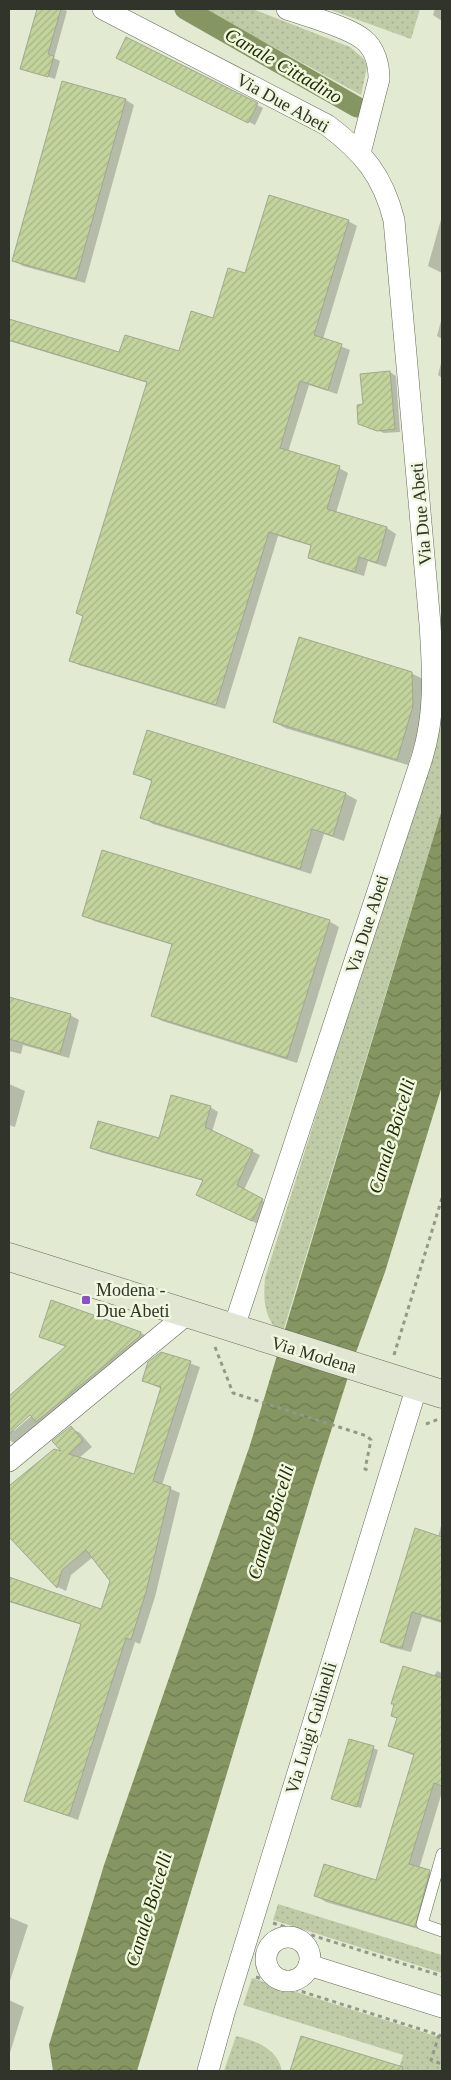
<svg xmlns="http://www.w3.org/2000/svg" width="451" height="2080" viewBox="0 0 451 2080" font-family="'Times New Roman',serif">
<defs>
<pattern id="green-dots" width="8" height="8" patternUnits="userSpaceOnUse" patternTransform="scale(1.25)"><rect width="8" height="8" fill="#bfcba7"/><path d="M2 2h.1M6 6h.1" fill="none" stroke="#a4af90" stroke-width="1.8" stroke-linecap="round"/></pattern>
<pattern id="water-waves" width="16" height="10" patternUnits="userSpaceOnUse" patternTransform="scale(1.25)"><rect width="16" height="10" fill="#869662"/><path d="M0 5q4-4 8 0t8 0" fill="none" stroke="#6e7b51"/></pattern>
<pattern id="building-hatch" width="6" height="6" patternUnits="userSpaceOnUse" patternTransform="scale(1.25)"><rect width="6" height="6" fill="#c2d39c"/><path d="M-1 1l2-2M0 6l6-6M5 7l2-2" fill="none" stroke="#a7b687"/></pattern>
</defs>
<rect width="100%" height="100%" fill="#e2ead2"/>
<!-- green -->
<g fill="url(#green-dots)">
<path d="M204,9H253L350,47L364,59L367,67L361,95Z"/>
<path d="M328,9H420L411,39Z"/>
<path d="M442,702V809L282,1335C264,1319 263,1301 265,1278L437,731Z"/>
<path d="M278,1904L442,1955V1973L273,1920Z"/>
<path d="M252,1978L442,2038V2071H398L403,2055L243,2005Z"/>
<path d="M236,2036C256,2041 277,2048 282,2071H224Z"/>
</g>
<!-- water -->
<path fill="url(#water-waves)" d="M442,809V1086L385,1272L354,1358L314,1485L137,2071H53L49,2045L104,1865L250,1445Z"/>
<!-- shadow -->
<g fill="#0003" fill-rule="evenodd">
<path d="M38,9H62L67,11L54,58L60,61L55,79L22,68Z"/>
<path d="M435,9H442V21L433,15Z"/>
<path d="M126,39L263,108L255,125L123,60Z"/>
<path d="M126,100L134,105L85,283L23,266L14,261Z"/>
<path d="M442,216V273L428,266Z"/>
<path d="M348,221L357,226L323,339L350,350L337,394L309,385L288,452L339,468L348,473L336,513L387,528L396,534L386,567L368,561L364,576L318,562L309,557L312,546L278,536L225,709L79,665L71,660L84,617L77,613L148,383L9,341V320L120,354L180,353L214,319L246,275Z"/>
<path d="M442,317V339L437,336Z"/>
<path d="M442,359V378L438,375Z"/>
<path d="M390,372L396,376L400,432L384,433L360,423L364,406Z"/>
<path d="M411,673L423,679L424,712L408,765L285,728L274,722Z"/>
<path d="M148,732L346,794L357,800L344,841L324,834L311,874L153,824L142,817L153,782L135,774Z"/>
<path d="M84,915L329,921L339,927L297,1063L162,1021L152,1015L173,945L94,921Z"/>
<path d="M9,998L70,1015L79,1020L69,1058L23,1045L21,1054L9,1051Z"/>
<path d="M9,1084L25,1091L15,1127L9,1125Z"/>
<path d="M210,1107L218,1112L212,1132L260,1155L244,1190L270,1205L260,1225L205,1199L204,1181L100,1152L92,1147L160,1140Z"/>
<path d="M52,1302L141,1333L152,1339L16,1444L9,1440V1398L66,1347L40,1336ZM34,1410L36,1412L14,1431V1427Z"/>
<path d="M162,1353L200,1367L162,1485L180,1493L155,1597L140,1644L135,1642L78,1820L25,1800L82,1625L9,1602V1579L102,1611L111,1580L93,1557L71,1575L66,1591L58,1587L9,1535V1485L64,1454L71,1428L80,1433L92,1447L79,1458L134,1476L162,1389L144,1381Z"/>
<path d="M442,1522V1623L422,1617L411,1652L391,1647L381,1641L438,1537Z"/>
<path d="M437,1671L442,1673V1792L419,1869L439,1877L425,1931L326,1902L316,1896L377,1882L415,1756L389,1746Z"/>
<path d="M350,1740L378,1750L361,1808L337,1801Z"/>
<path d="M9,1917L28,1925L9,1984Z"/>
<path d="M9,2000L24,2007L9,2056Z"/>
<path d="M302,2037L386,2066L385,2071H292Z"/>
</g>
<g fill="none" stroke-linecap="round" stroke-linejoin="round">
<!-- canal -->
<path stroke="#869662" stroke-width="21" d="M185,9L357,107"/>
</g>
<!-- building -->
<g fill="url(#building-hatch)" stroke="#a0a891">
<path d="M37,9H61L48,54L54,56L48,77L20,69Z"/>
<path d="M126,37L258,103L248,123L116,58Z"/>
<path d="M62,81L126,99L76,279L12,261Z"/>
<path d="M269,195L349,220L314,335L342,344L328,390L300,381L280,448L340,466L327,509L387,527L377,563L359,557L355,572L308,558L311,545L269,532L216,705L69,661L83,616L76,613L147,382L9,340V319L119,352L125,335L179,351L191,311L213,318L228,268L245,273Z"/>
<path d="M390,371L395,429L377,431L358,424L357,405L363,404L360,374Z"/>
<path d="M299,637L412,672L413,706L397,760L273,722Z"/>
<path d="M147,730L346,793L333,836L312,829L300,869L140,818L152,780L133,774Z"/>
<path d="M102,850L330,920L287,1058L151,1016L172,944L82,916Z"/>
<path d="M9,997L71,1014L60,1054L9,1039Z"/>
<path d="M171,1095L211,1106L205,1127L253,1150L237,1185L263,1199L252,1221L196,1195L203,1180L90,1148L98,1121L159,1138Z"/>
<path d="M51,1300L141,1332L139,1337L36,1422L30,1415L9,1434V1396L66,1346L39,1337Z"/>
<path d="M161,1352L191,1361L153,1481L171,1487L146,1592L131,1640L126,1638L69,1816L24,1801L81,1624L9,1601V1577L101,1609L110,1581L86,1550L62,1570L57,1588L9,1537V1486L54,1449L61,1451L52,1441L71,1426L83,1441L69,1454L134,1474L161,1387L142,1381L148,1362Z"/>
<path d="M415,1528L442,1537V1621L412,1612L402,1648L380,1642Z"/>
<path d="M403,1666L442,1678V1786L434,1783L409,1864L430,1870L415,1927L314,1896L324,1864L376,1880L414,1754L388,1746L397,1718L391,1716L394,1704H391Z"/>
<path d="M349,1739L374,1746L357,1807L331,1799Z"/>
<path d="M301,2036L403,2067L402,2071H290Z"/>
</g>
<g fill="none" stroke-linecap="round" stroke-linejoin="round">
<!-- service casing -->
<g stroke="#646b56" stroke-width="12">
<path id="service" d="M442,1854L422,1924L442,1931"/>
</g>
<!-- minor casing -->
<g stroke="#646b56" stroke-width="22">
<g id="minor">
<path d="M103,9L327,125C363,152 383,176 394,220L430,624C433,671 436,712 422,758L233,1330"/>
<path d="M287,9C307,16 349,27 364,40C375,49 379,65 379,79L360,153"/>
<path d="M9,1461L186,1315"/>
<circle cx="288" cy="1959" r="22"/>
<path d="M309,1965L442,2007"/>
<path d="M208,2071L224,2013L417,1386"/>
</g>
</g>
<!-- secondary casing -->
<g stroke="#646b56" stroke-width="29">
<path id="secondary" d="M9,1257L442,1394"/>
</g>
<!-- path -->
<g stroke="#939987" stroke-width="3" stroke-dasharray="4 4" stroke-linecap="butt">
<path d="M215,1347L233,1393L367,1436L371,1440L365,1469L371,1471"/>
<path d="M394,1355L442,1198"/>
<path d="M426,1424L439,1419"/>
<path d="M273,1923L442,1976"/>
<path d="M256,1977L442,2036"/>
<path d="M439,2035L431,2060L442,2064"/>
</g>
<!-- service -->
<use href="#service" stroke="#fff" stroke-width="11"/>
<!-- minor -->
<use href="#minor" stroke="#fff" stroke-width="21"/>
<!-- secondary -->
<use href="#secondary" stroke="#e0e6d2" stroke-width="28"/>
</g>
<!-- markers -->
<rect fill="#8952c9" stroke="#eff8df" stroke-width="2" x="81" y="1295" width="10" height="10" rx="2.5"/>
<g text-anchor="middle" stroke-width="5" stroke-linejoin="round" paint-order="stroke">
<!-- street labels -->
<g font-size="18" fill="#30342a" stroke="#eff8df">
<text transform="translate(283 103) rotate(29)" y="6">Via Due Abeti</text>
<text transform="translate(421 514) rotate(-95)" y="6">Via Due Abeti</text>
<text transform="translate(367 924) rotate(-72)" y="6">Via Due Abeti</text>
<text transform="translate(314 1355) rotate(17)" y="6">Via Modena</text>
<text transform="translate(311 1728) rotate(-73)" y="6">Via Luigi Gulinelli</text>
</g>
<!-- poi labels -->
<g font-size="18" fill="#30342a" stroke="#eff8df" text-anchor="start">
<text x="96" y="1296">Modena -<tspan x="96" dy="21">Due Abeti</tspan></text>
</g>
<!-- water labels -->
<g font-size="19" font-style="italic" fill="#242e04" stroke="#eff8df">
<text transform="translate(284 65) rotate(30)" y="7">Canale Cittadino</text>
<text transform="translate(391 1136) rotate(-73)" y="7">Canale Boicelli</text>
<text transform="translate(270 1522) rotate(-73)" y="7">Canale Boicelli</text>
<text transform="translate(148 1909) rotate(-73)" y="7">Canale Boicelli</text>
</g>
</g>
<!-- border -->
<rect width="451" height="2080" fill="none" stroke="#30342a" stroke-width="20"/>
</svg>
